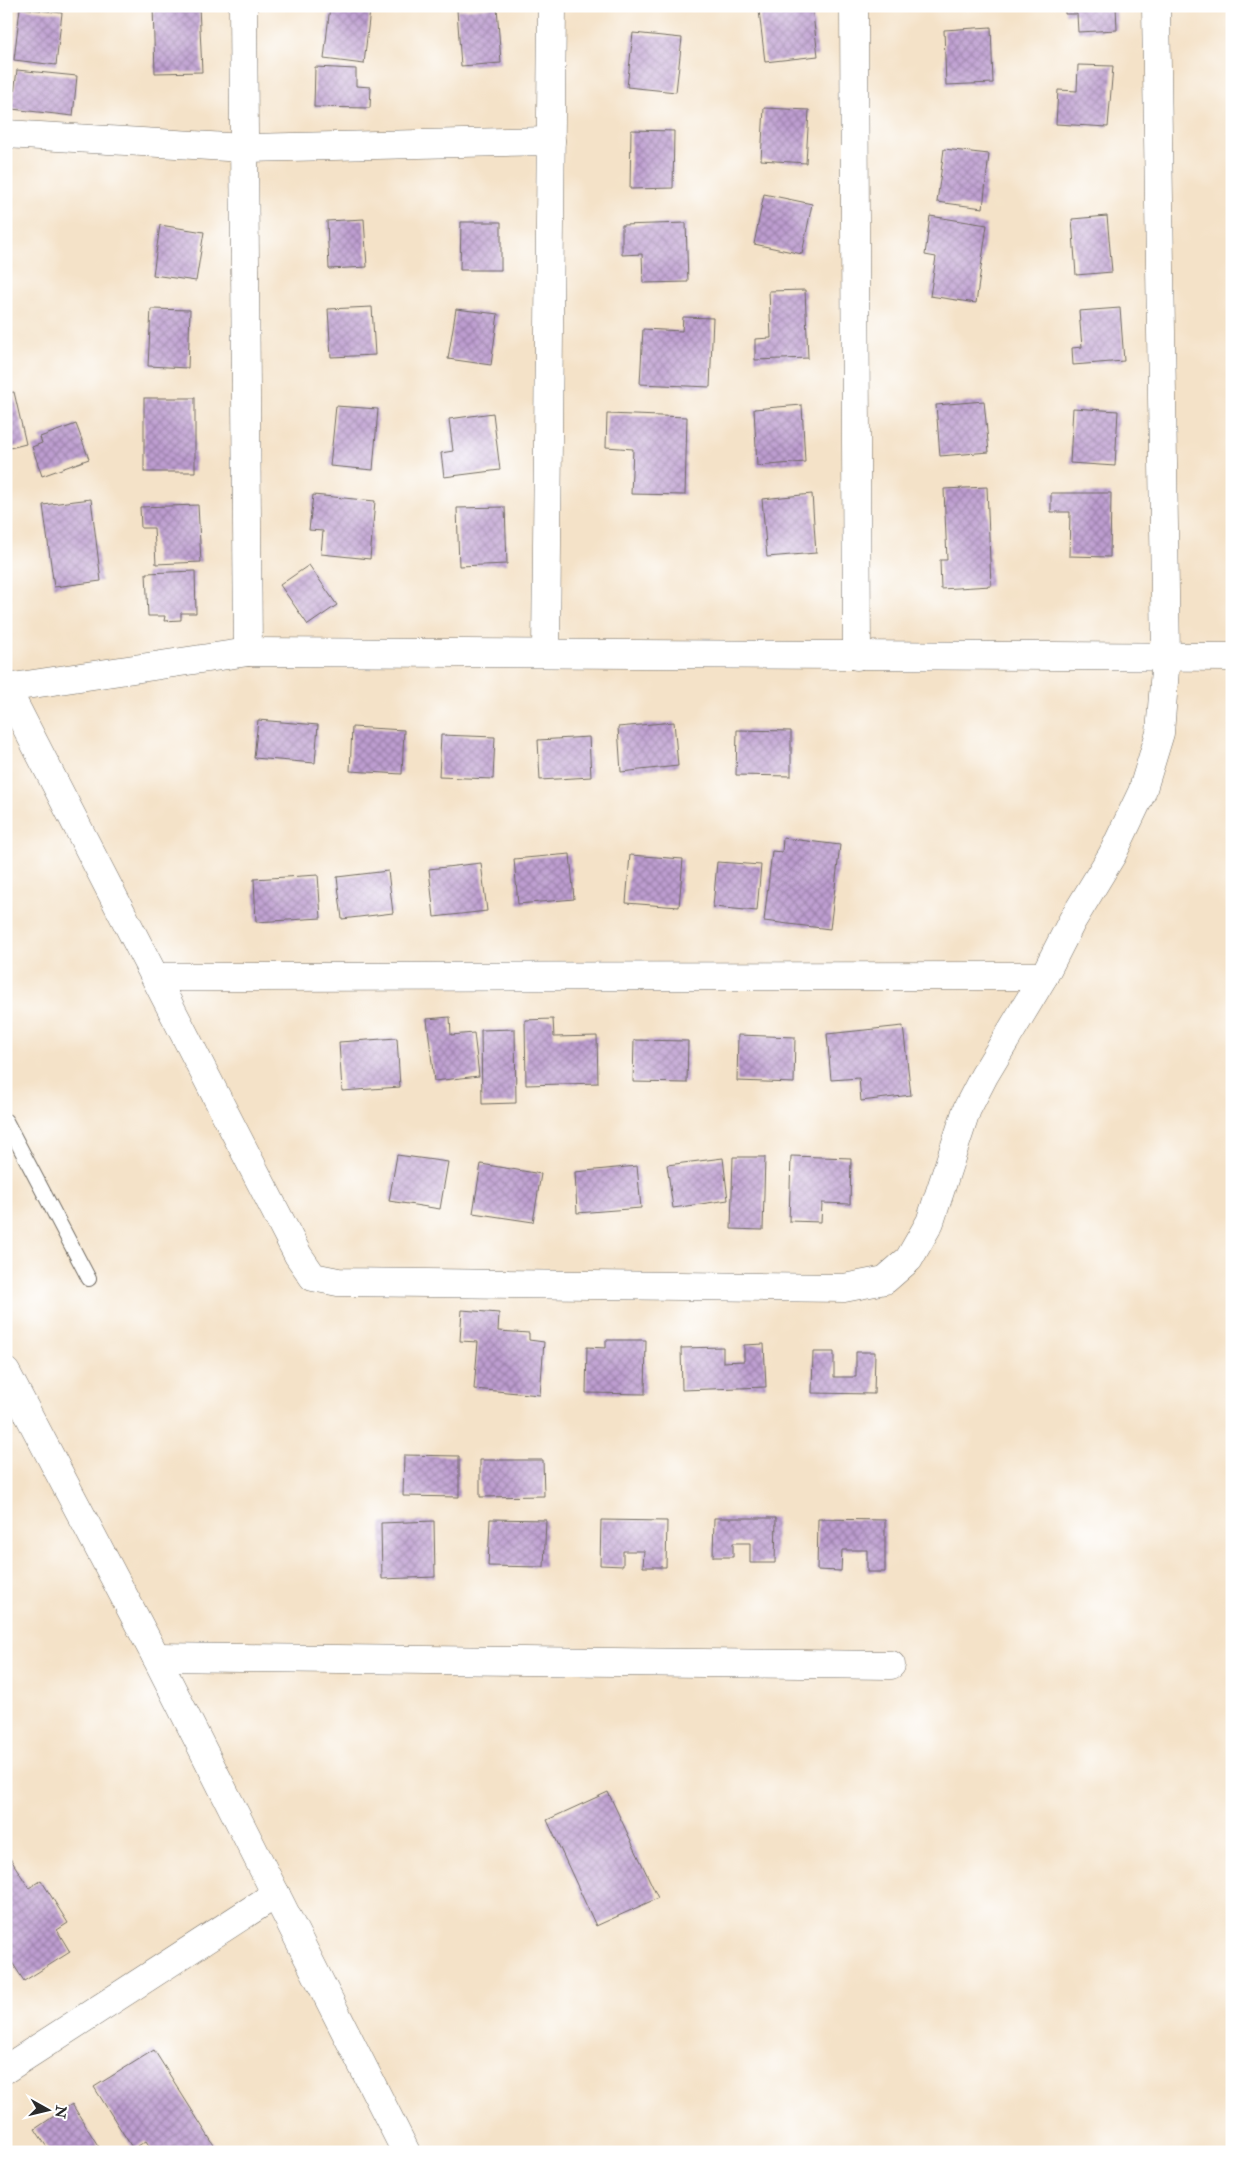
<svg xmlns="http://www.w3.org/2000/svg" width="1238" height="2158" viewBox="0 0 1238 2158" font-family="'IM FELL Double Pica',serif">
<defs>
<pattern id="building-cross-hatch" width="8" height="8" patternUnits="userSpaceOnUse" patternTransform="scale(1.25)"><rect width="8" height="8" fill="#bd9dd0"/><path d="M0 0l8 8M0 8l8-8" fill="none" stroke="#9a80a9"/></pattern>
</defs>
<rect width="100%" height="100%" fill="#fff"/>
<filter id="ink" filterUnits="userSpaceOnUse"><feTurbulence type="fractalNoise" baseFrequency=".02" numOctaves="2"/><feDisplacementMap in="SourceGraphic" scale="10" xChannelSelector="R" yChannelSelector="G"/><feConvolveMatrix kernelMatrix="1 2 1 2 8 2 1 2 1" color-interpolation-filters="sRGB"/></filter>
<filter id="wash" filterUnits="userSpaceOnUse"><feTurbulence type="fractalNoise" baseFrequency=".0096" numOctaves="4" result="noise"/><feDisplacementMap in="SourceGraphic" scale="20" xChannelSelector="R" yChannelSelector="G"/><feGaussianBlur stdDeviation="1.12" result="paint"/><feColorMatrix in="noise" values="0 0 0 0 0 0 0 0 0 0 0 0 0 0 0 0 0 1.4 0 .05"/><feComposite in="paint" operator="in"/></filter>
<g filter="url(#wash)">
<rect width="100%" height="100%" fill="#f4e2c8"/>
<g id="blocks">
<!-- building -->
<g fill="url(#building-cross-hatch)">
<path d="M153,6H199L202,72L155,73Z"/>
<path d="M330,6L370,10L364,64L324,59Z"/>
<path d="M788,6H812L818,56L765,62L759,10Z"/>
<path d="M1065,6H1116L1117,30L1078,32L1077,14H1065Z"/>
<path d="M497,7L501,63L461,66L457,10Z"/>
<path d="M20,8L62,13L56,65L14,60Z"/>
<path d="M991,27L993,83L946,85L944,30Z"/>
<path d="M633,33L682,38L676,92L627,87Z"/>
<path d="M1078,65L1113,66L1108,127L1056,124L1058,90L1077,91Z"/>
<path d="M315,67L356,69V86L371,87L370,108L314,107Z"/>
<path d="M17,70L77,76L73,116L12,109Z"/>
<path d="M764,108L809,110L806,163L761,160Z"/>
<path d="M631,130L674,131L673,188L630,189Z"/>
<path d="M944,149L989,154L983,208L937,202Z"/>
<path d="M764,194L812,204L802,254L754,244Z"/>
<path d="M930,216L987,225L976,303L930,296L936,257L925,255Z"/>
<path d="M1107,216L1112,272L1076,275L1072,219Z"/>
<path d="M364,219L367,267L329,269L327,221Z"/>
<path d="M461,222H501V270H460Z"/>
<path d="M686,223L688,282L643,283L642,254L622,255V225Z"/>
<path d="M160,225L204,232L196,281L153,275Z"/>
<path d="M805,290L808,358L755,360V339L771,338L769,291Z"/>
<path d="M372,307L375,355L331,357L328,309Z"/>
<path d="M1120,308L1124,361L1073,365L1072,348L1082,347L1079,311Z"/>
<path d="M151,309L190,310L188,368L148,366Z"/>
<path d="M456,309L498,314L491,365L448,359Z"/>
<path d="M683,317L713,318L710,387L640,384L643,329L682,331Z"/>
<path d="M14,392L26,444L6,449V393Z"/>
<rect x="144" y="398" width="51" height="74"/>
<path d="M984,401L989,452L940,456L936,405Z"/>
<path d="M802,405L805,462L757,466L754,409Z"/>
<path d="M336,406L378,409L373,470L330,466Z"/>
<path d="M1073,408L1118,411L1115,466L1070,463Z"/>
<path d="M493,413L500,470L444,477L441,453L453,451L449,419Z"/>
<path d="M607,414L687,417L685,495L631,494L633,449L606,447Z"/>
<path d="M76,424L89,459L42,476L32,447L42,443L40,437Z"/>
<path d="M987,487L991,586L941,589L940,560H947L944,489Z"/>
<path d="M1051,493H1111L1110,557L1069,556L1070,512H1051Z"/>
<path d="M812,494L816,553L767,557L762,499Z"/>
<path d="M313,495L375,501L370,559L321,554L323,531L309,530Z"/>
<path d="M91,499L101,581L54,587L43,505Z"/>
<path d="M198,505L201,562L156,564L154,528H141L140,507Z"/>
<path d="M505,507L507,564L459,566L457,508Z"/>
<path d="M309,565L337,605L308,625L280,585Z"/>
<path d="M195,571L196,613H181V620L164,621L165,616H148L146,573Z"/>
<path d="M258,720L318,725L315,763L254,758Z"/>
<path d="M674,722L678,766L621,772L618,727Z"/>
<path d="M352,727L404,730L402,774L350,771Z"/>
<path d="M737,730L791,731V776L736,775Z"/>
<path d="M441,735L495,737L493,779L439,777Z"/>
<path d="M589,737L591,777L540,780L538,740Z"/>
<path d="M783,838L840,845L830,929L764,921L772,851L782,852Z"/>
<path d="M570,854L574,899L518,904L514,859Z"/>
<path d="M630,855L683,859L679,907L626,903Z"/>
<path d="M717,862L761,865L757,911L713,907Z"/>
<path d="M481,863L487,911L434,917L429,869Z"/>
<path d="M388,871L393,913L342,919L337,877Z"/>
<path d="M318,875L321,918L256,922L254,879Z"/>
<path d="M450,1017L451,1035L474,1033L479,1076L434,1081L427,1019Z"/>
<path d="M553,1019L554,1037L597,1036L598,1083L526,1085L525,1020Z"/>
<path d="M903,1026L911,1095L861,1101L859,1078L831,1080L827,1034Z"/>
<path d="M515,1029L516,1103L482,1104L481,1030Z"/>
<path d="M738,1035L795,1037L794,1083L737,1081Z"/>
<path d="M397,1038L400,1087L342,1091L339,1042Z"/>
<path d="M634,1040L688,1041L687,1083L633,1082Z"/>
<path d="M397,1155L448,1162L440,1209L389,1201Z"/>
<path d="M791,1156L851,1158L850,1204L822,1203L821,1222L789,1221Z"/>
<path d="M733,1157H765L763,1230L731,1229Z"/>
<path d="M723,1158L728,1200L673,1208L667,1165Z"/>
<path d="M481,1164L541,1174L533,1222L473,1213Z"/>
<path d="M637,1166L641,1208L577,1213L575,1172Z"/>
<path d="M462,1310L499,1313L498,1331L529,1333V1340L544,1342L540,1395L474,1389L478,1342L460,1341Z"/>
<path d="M606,1340H646L645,1394L586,1393L587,1347L606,1348Z"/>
<path d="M764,1344L766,1387L682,1390L681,1348L723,1347V1362L744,1361V1345Z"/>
<path d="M813,1352H834V1377H856V1352H875L874,1394L812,1393Z"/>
<path d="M404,1455L459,1456V1497L403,1496Z"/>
<path d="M480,1460H543L544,1496L480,1497Z"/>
<path d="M714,1518H776L775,1563H750V1543H733V1557H713Z"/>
<path d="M490,1519L546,1520L544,1567L488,1566Z"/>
<path d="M818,1519L885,1520V1572H867V1550H842L841,1571L817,1570Z"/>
<path d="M601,1520L667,1521L666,1567H643L644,1551H623V1566L600,1565Z"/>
<path d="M434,1521L435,1577L382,1579L381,1523Z"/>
<path d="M608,1792L658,1898L596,1926L547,1820Z"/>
<path d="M6,1852L29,1888L41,1880L68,1923L57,1930L70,1952L24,1981L6,1953Z"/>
<path d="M154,2050L217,2150L215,2152H153L146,2141L133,2149L94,2087Z"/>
<path d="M72,2104L102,2152H50L35,2129Z"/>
</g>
</g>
</g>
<g filter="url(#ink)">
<use href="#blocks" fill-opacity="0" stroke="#716b62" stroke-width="1"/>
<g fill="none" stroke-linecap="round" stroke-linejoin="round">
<!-- lane casing -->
<g stroke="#716b62" stroke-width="16">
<path id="lane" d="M6,1121L89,1279"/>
</g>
<!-- street casing -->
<g stroke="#716b62" stroke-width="29">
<g id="street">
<path d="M243,6L248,652"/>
<path d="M854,6L857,656"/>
<path d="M6,134L244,148L551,141"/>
<path d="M546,653L552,6"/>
<path d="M6,688L298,1255L313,1277L338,1282L844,1288L885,1280L909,1259L930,1222L967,1109L984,1076L1044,976L1072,921L1112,855L1142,792L1160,733L1166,657L1156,6"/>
<path d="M6,688L248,652L1232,657"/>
<path d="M156,977L1044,976"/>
<path d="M6,1372L156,1657L406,2152"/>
<path d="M156,1657L891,1665"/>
<path d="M6,2069L276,1894"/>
</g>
</g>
<!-- lane -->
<use href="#lane" stroke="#fff" stroke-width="14"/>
<!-- street -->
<use href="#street" stroke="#fff" stroke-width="28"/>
</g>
</g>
<!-- margin -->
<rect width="1238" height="2158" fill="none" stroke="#fff" stroke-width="25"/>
<!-- north arrow -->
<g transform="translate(48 2110) rotate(98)" stroke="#ffffff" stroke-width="4" paint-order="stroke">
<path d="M0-4L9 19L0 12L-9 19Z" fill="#2b2b2b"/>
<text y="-8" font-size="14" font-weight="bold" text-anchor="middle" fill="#2b2b2b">N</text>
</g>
</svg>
